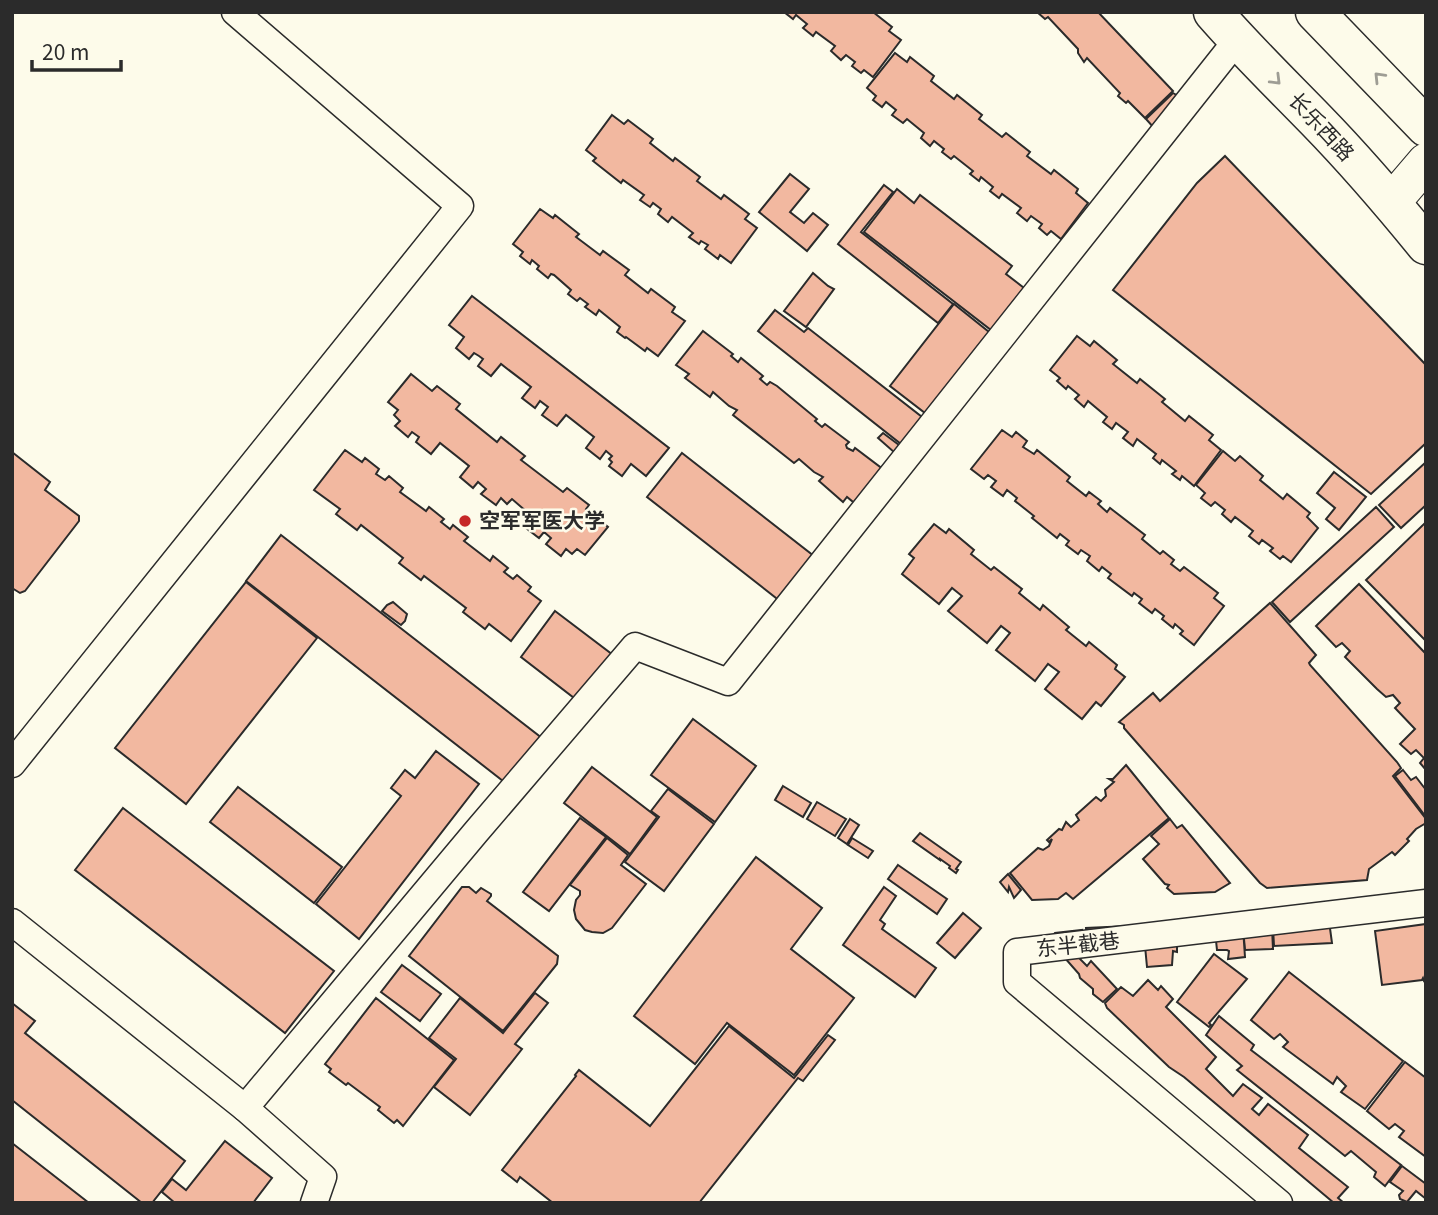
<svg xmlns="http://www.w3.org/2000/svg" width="1438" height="1215" viewBox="0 0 1438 1215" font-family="Georgia,'Noto Sans SC',serif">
<rect width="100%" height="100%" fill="#fdfbea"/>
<!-- building -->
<g fill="#f2b8a0" stroke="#2b2b2b" stroke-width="2">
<path d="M784,12H873L892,27L889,31L901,40L873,77L864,70L861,73L852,66L855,62L846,55L841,60L831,51L835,46L816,32L813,36L803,28L807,24L796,15L793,19Z"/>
<path d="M1037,12H1098L1173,91L1145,118L1128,101L1126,103L1118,96L1120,93L1087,58L1084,62L1078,53V49L1048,17L1045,19Z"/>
<path d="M895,53L907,62L910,57L934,76L931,81L954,99L957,95L982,115L979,119L1002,137L1006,133L1030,152L1027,156L1051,174L1054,170L1078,189L1076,193L1088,203L1061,239L1051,231L1047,235L1039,228L1042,224L1031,216L1027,221L1017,213L1021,208L1002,194L999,198L990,191L993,187L981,177L979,181L970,174L973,171L954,156L951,159L942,152L944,149L934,141L930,146L921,138L924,133L907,119L903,123L892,115L896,110L886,102L882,107L873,100L876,96L867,88Z"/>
<path d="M1173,93L1180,97L1154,128L1146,119Z"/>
<path d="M612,115L624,124L628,120L653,139L650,143L673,161L675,158L700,177L697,181L721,199L724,195L749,214L745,219L757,228L731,263L720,255L718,259L705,249L708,245L701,241L699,244L689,237L693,233L672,217L668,222L658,214L661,209L653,203L650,207L640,200L644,195L623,180L621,183L593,161L596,158L586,150Z"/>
<path d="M1225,156L1426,365V443L1371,494L1113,290L1197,183Z"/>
<path d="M790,174L809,189L790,212L804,223L813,213L828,225L807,251L759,212Z"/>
<path d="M884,185L893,192L861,232L953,304L938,323L838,244Z"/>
<path d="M897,189L914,203L920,195L1012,266L1006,274L1024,288L991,330L864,232Z"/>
<path d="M540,209L553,218L555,215L579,234L576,237L600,255L603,251L629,270L625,275L648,293L651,289L675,307L672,312L685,321L658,356L647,348L645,351L626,337L625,338L617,332L620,327L599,310L596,315L585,307L588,304L580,298L577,301L568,294L571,290L554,275L551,274L548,278L537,269L539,266L532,260L530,264L520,256L523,252L513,244Z"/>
<path d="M813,273L828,286L834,289L806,327L784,311Z"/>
<path d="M472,296L669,448L646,476L631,464L622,476L609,466L612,462L609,459L612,456L606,451L600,459L586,448L594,437L566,415L557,426L542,415L548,407L540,401L535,408L522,398L531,387L501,364L491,376L478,366L483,359L479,356L474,353L469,359L456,348L464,337L449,325Z"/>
<path d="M954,304L989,332L925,413L890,386Z"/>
<path d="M775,310L804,332L808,328L922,417L901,444L758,331Z"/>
<path d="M703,331L733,354L731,356L738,362L741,358L763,376L760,379L767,385L770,382L777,386L817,419L815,421L822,427L825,424L849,442L846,445L847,448L853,451L855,448L888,473L858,506L847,497L843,502L819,481L823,477L814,472L799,459L794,463L733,415L737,410L729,406L713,392L710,397L685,378L689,374L676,365Z"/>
<path d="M1077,336L1090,346L1094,341L1117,360L1113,364L1137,383L1140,379L1165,399L1162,402L1185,421L1189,416L1213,435L1209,440L1221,450L1194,486L1182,476L1180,480L1172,474L1176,471L1162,460L1160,464L1153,458L1156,454L1137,439L1133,446L1123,438L1128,432L1116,423L1112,429L1103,422L1107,417L1088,401L1084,407L1075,399L1079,395L1068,386L1066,389L1057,381L1060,378L1050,370Z"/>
<path d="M411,374L432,391L437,386L460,404L456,409L497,442L501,437L525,456L521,460L563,492L567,488L589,505L586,509L608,527L585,555L577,549L572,554L566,549L561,556L546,544L551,538L544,532L539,538L526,528L530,522L524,516L527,512L512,499L507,504L501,498L496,505L481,494L486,489L478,482L473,488L460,477L469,466L440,443L431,454L416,442L419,437L412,432L408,437L395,426L400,421L394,415L398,410L388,402Z"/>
<path d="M1002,430L1012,437L1016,432L1027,441L1023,447L1034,454L1037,450L1070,477L1067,481L1086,496L1089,492L1101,501L1098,504L1107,512L1110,508L1145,535L1142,539L1160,554L1163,551L1174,560L1171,564L1180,571L1184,567L1218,593L1214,598L1224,606L1194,645L1180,634L1183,631L1175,624L1173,628L1162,619L1164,616L1155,609L1152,613L1139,603L1142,599L1134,593L1132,596L1108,578L1111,574L1102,567L1099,571L1087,561L1090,556L1081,550L1078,554L1066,545L1069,541L1060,534L1057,538L1032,518L1034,516L1015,501L1017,498L1007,490L1003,496L991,487L996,481L988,475L984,479L971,469Z"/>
<path d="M883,433L899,445L895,453L878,438Z"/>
<path d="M345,450L362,462L365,458L379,469L376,474L385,480L389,476L403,488L400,492L426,511L429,507L444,519L441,522L450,529L453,525L468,537L464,541L490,561L493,556L508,568L504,572L513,579L517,575L531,587L528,591L541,601L511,641L489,624L485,629L463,612L466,608L424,576L421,580L399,563L403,558L361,525L357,530L336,514L340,509L314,490Z"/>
<path d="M1223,451L1235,461L1240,456L1263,476L1260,480L1283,499L1287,494L1310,513L1307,517L1318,528L1291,562L1283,556L1280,559L1270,551L1273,548L1262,540L1259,544L1249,536L1253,531L1235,517L1231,522L1222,514L1225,510L1215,502L1211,506L1201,498L1205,493L1196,485Z"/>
<path d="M12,452L50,482L45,490L79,516V521L25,591L20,593L12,588Z"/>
<path d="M682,453L819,560L785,605L647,497Z"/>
<path d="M1426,462V505L1401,528L1379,505Z"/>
<path d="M1334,472L1366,497L1339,530L1326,519L1335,508L1317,493Z"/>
<path d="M1376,507L1394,527L1290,622L1272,602Z"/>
<path d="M1426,522V641L1366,580Z"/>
<path d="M934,524L946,533L949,529L974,550L971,554L991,570L994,567L1022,589L1019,593L1040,610L1043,605L1069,627L1066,630L1086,646L1089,642L1117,665L1115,669L1125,677L1101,706L1096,702L1082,719L1045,689L1059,672L1048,664L1035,681L996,650L1010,633L1001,626L987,643L948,611L962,596L952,588L939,604L902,574L914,558L909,554Z"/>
<path d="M281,535L547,742L512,788L246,581Z"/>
<path d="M246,582L317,638L186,804L115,748Z"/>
<path d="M1359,584L1426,654V770L1420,763L1424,758L1416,750L1411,754L1400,744L1415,729L1395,708L1400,703L1393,695L1386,697L1377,689L1345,657L1350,651L1342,643L1336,647L1316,626Z"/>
<path d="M393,602L407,614L405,621L401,625L382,611L387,605Z"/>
<path d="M1270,603L1316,655L1309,663L1310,665L1397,762L1401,768L1393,776L1426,819V823L1416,829L1407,839L1409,841L1395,855L1392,852L1369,869L1367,880L1267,888L1260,883L1124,728V725L1119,722L1153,693L1160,701Z"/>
<path d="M555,611L613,655L578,701L521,657Z"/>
<path d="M693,719L756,766L715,822L651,775Z"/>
<path d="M436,751L479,784L359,939L316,904L401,796L391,788L405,770L415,778Z"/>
<path d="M1126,765L1169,818L1073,899L1066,893L1058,899L1032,900L1010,873L1038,848L1043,850L1049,846L1052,839L1049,842L1047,840L1059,829L1062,830L1066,822L1071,827L1079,820L1076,815L1096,797L1101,801L1106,796L1105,790L1114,782L1109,779H1113Z"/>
<path d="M592,767L657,817L630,854L564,803Z"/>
<path d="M1403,770L1411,780L1416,777L1426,790V817L1395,776Z"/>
<path d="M783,786L811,803L803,817L775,800Z"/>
<path d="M238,787L342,867L314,903L210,822Z"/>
<path d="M668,789L714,824L664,891L625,862L659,817L651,811Z"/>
<path d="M817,802L846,819L835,836L807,819Z"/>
<path d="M123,808L334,971L285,1033L75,870Z"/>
<path d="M580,818L606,837L549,911L523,892Z"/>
<path d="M850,819L859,825L847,844L838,838Z"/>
<path d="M1170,819L1177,828L1182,825L1230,883L1215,892L1174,894L1167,888L1169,885L1165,884L1143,859L1159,844L1151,836Z"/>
<path d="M920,833L961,862L956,869L958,870L956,873L949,868L950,866L940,859V860L913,841Z"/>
<path d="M607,838L628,855L621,865L646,884L612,928L603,933L592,932L585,930L576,919L574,910L576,900L580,895V891L570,885Z"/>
<path d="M852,838L873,851L868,858L848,845Z"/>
<path d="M756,857L822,908L791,949L854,998L794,1075L727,1023L695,1064L634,1016Z"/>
<path d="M898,865L947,899L937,914L888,879Z"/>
<path d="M1008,874L1021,890L1014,898L1009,887L1008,892L1000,882Z"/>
<path d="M462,887H469L476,893L481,888L491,894V896L487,901L558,956L557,964L503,1031L409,956Z"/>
<path d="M884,887L896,896L880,920L885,924L882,929L936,968L915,997L843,945Z"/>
<path d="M963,913L981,928L955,958L937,943Z"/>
<path d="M1329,921L1332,943L1274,946L1273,927Z"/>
<path d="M1174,924L1177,926V952L1173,951L1172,965L1147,967L1145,946L1087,943L1086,928Z"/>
<path d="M1426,924V980L1424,981L1423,978L1422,980L1382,985L1375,931Z"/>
<path d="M1243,928H1272L1273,949L1245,950Z"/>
<path d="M1243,928L1245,957L1228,959L1229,951L1227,950H1217L1215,931Z"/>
<path d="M1082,930L1077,956L1087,966L1091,961L1117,989L1103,1002L1093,994V989L1080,978L1079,974L1049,940L1055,933Z"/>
<path d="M1214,954L1247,979L1209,1023L1211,1025L1209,1027L1177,1002Z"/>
<path d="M402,965L441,994L420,1021L381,992Z"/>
<path d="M1289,972L1403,1061L1365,1109L1341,1092L1346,1086L1337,1077L1333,1084L1283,1047L1288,1042L1280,1034L1274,1039L1251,1020Z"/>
<path d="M1148,980L1158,990L1161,986L1173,999L1166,1007L1216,1057L1206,1069L1233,1096L1243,1084L1262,1098L1252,1109L1259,1115L1268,1104L1308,1135L1299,1148L1348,1187L1338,1198L1344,1203H1334L1184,1077L1169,1067L1107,1008L1105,1003L1121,987L1133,996Z"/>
<path d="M535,993L548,1003L515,1044L522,1049L470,1115L434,1087L456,1059L429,1038L460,998L503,1033Z"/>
<path d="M376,998L454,1060L403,1126L397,1120L394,1123L378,1110L380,1107L348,1083L346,1085L329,1072L331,1069L325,1064Z"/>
<path d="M12,1003L35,1021L25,1033L185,1161L152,1203H142L12,1100Z"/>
<path d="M1219,1016L1254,1045L1251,1050L1401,1165L1385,1186L1374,1177L1376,1172L1351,1151L1345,1156L1237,1070L1242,1066L1206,1035Z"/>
<path d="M729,1026L794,1078L828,1035L835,1040L803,1081L798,1078L699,1203H553L520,1177L517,1182L502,1170L576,1076L575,1075L579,1070L650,1126Z"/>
<path d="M1405,1062L1426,1078V1157L1399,1137L1404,1131L1395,1124L1389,1129L1367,1111Z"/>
<path d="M225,1141L272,1178L253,1203H175L162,1192L172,1179L186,1190Z"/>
<path d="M12,1143L89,1203H12Z"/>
<path d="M1402,1166L1426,1184V1199L1416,1191L1407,1202L1400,1199L1399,1195L1403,1191L1390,1182Z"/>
</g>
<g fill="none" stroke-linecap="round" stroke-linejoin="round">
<!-- minor casing -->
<g stroke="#2b2b2b" stroke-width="29">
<g id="minor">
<path d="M12,764L460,206L235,12"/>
<path d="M12,922L245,1108"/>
<path d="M314,1203L323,1177L245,1108L476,832L635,646L728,682L1237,40"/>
<path d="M1279,1203L1017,982V952L1426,903"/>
</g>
</g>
<!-- secondary casing -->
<g stroke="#2b2b2b" stroke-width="39">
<path id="secondary" d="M1391,203L1426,162"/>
</g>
<!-- primary casing -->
<g stroke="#2b2b2b" stroke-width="41">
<g id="primary">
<path d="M1213,12C1246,50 1281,84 1316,120C1355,160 1391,202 1426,245"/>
<path d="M1315,12L1426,127"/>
</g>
</g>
<!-- minor -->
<use href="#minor" stroke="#fdfbea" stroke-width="26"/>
<!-- secondary -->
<use href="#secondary" stroke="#fdfbea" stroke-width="37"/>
<!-- primary -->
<use href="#primary" stroke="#fdfbea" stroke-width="38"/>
</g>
<!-- one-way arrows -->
<defs><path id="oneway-chevron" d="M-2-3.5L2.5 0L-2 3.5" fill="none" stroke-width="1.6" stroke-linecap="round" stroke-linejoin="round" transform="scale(1.75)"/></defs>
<g stroke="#9e9d94">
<use href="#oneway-chevron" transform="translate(1379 77) rotate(-134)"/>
<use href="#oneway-chevron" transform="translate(1276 80) rotate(45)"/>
</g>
<!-- markers -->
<circle fill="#c62828" stroke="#fdfbea" stroke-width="2.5" cx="465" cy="521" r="7"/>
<g text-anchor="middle" stroke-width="5" stroke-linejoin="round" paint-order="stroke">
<!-- street labels -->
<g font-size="21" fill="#2b2b2b" stroke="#fdfbea">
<text transform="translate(1321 127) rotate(47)" y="7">长乐西路</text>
<text transform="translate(1078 945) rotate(-6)" y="7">东半截巷</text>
</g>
<!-- poi labels -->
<g font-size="21" font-weight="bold" fill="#2b2b2b" stroke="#fdfbea" text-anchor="start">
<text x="479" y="528">空军军医大学</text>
</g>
</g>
<!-- border -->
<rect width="1438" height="1215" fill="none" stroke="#2b2b2b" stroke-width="28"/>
<!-- scale -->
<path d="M32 60v10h89v-10" fill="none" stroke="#2b2b2b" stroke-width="3.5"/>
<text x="42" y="60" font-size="21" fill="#2b2b2b" stroke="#fdfbea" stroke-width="5" paint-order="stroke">20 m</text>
</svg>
